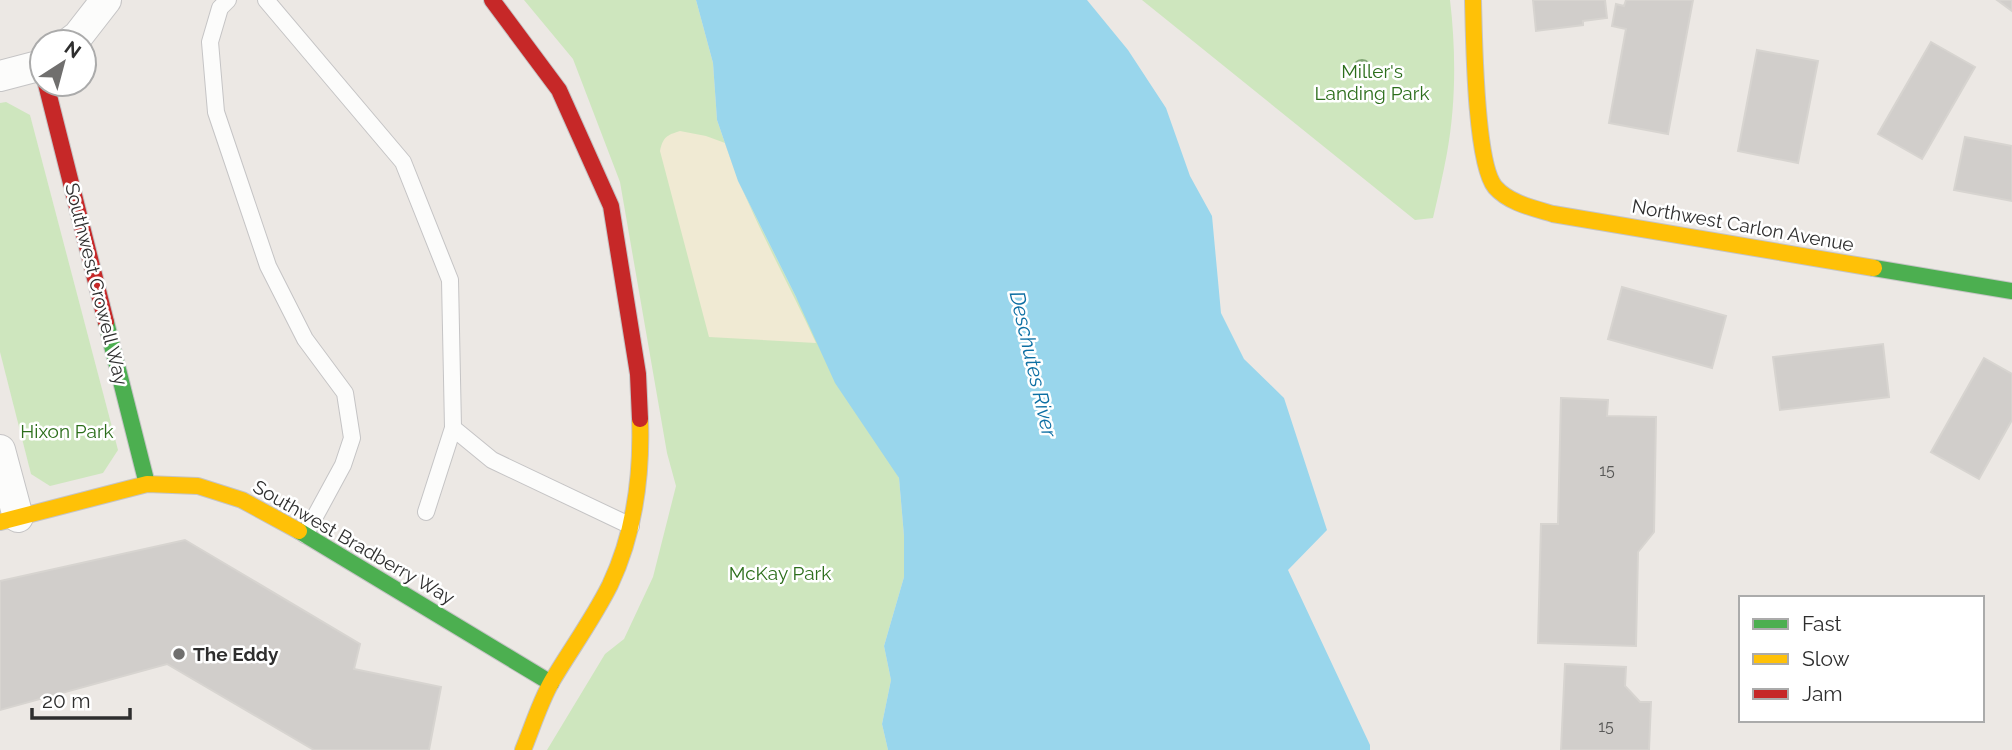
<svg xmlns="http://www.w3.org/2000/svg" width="2012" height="750" viewBox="0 0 2012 750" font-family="Raleway,sans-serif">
<rect width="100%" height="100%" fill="#ece8e4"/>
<!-- green -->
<g fill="#cee6be">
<path d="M524,0H696L713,63L717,120L738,181L796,297L899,478L904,536V577L884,646L891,680L882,724L888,750H547L605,654L624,639L653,577L676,486L667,453L620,182L573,59Z"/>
<path d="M1142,0H1450C1456,50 1456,104 1447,153C1443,175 1438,196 1433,218L1415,220Z"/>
<path d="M6,102L30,115L118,450L103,473L50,486L31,474L0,352V103Z"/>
</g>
<!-- sand -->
<path fill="#f0ead3" d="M680,131L706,136L725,143C748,213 786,277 816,343L709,337L660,151C663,137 667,135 680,131Z"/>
<!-- water -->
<path fill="#99d6ec" d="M696,0H1087L1128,50L1166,108L1190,176L1212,216L1221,313L1244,359L1284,398L1327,530L1288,570L1370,745V750H888L882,724L891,680L884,646L904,577V536L899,478L835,383L796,297L738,181L717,120L713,63Z"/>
<!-- building -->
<g fill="#d1cecb" stroke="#d7d4d0" stroke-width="2">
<path d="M1533,0H1605L1607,18L1583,21V25L1536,31Z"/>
<path d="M1626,0H1693L1668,134L1609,123L1626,29L1612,26L1616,4L1624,6Z"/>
<path d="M1997,0H2012V11Z"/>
<path d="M1931,42L1975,67L1922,159L1878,134Z"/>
<path d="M1757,50L1818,61L1798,163L1738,151Z"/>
<path d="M1965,137L2012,146V201L1954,190Z"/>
<path d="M1622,287L1726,316L1712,368L1608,339Z"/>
<path d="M1883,344L1889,397L1780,410L1773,357Z"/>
<path d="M1984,358L2012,374V420L1979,479L1931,452Z"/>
<path d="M1561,398L1608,400L1607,416L1656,417L1654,532L1638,552L1636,646L1538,643L1541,524H1558Z"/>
<path d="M185,540L360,644L354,669L441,687L429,750H314L167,664L0,710V581Z"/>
<path d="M1565,664L1626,667L1625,686L1640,702H1651L1649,750H1561Z"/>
</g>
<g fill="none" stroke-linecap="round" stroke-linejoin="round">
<!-- lane casing -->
<g stroke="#c5c4c5" stroke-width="18">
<g id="lane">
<path d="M228,0L220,8L210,42L216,112L268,266L305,339L345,393L352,438L343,465L305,535"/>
<path d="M266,0L403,162L450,280L453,428L426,512"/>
<path d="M453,428L492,460L631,526"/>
</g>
</g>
<!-- street casing -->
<g stroke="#c5c4c5" stroke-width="32">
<g id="street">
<path d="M70,42L78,36L106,0"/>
<path d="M0,76L42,65"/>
<path d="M0,450L18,517"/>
</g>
</g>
<!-- fast casing -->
<g stroke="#c5c4c5" stroke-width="18">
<g id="fast">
<path d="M1874,268L2012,291"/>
<path d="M106,322L147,484"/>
<path d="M299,531L551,683"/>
</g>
</g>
<!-- slow casing -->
<g stroke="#c5c4c5" stroke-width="18">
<g id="slow">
<path d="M1473,0C1474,36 1475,163 1495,187C1509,203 1533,208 1553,214L1874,268"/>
<path d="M0,522L147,484L198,486L242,500L299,531"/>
<path d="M523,750C532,728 540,702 552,681C571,649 593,619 610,585C635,532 642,476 640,419"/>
</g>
</g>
<!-- jam casing -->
<g stroke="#c5c4c5" stroke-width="18">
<g id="jam">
<path d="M492,0L559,90L611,206L638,374L640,419"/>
<path d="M46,84L106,322"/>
</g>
</g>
<!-- lane -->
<use href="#lane" stroke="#fcfcfb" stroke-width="16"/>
<!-- street -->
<use href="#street" stroke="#fcfcfb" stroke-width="30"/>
<!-- fast -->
<use href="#fast" stroke="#4caf50" stroke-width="16"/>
<!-- slow -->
<use href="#slow" stroke="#ffc107" stroke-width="16"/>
<!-- jam -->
<use href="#jam" stroke="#c62828" stroke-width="16"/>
</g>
<!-- trees -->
<circle fill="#82a575" cx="1362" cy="69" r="10"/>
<!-- markers -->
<circle fill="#706f6e" stroke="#fff" stroke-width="2.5" cx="179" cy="654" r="7"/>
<g text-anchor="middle" stroke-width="5" stroke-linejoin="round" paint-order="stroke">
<!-- number labels -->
<g font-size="16" fill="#585857">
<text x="1607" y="476">15</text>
<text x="1606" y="732">15</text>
</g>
<!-- park labels -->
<g font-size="19" fill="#2c6e1b" stroke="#fff">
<text x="1372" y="78">Miller's<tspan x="1372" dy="22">Landing Park</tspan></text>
<text x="67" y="438">Hixon Park</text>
<text x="780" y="580">McKay Park</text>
</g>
<!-- street labels -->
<g font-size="19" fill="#2e2e2e" stroke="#fff">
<text transform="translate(1743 225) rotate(10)" y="7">Northwest Carlon Avenue</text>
<text transform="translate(97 284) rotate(76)" y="7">Southwest Crowell Way</text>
<text transform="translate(354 542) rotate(30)" y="7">Southwest Bradberry Way</text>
</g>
<!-- poi labels -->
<g font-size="19" font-weight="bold" fill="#2e2e2e" stroke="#fff" text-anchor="start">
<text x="193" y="661">The Eddy</text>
</g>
<!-- water labels -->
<g font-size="21" font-style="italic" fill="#0d6fa3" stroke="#fff">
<text transform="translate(1033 364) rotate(77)" y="7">Deschutes River</text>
</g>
</g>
<!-- legend -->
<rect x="1739" y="596" width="245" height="126" fill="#ffffff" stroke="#ababab" stroke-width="2"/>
<rect x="1753" y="619" width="35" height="10" fill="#4caf50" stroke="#ababab" stroke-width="2"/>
<text x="1802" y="631" font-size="21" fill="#2e2e2e">Fast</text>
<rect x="1753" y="654" width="35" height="10" fill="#ffc107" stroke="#ababab" stroke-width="2"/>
<text x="1802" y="666" font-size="21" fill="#2e2e2e">Slow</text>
<rect x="1753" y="689" width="35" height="10" fill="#c62828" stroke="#ababab" stroke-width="2"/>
<text x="1802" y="701" font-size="21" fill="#2e2e2e">Jam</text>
<!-- north arrow -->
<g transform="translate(63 63) rotate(36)"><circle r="33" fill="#ffffff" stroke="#ababab" stroke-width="2"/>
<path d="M0-5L12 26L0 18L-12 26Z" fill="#706f6e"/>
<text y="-10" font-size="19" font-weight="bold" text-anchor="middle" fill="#2e2e2e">N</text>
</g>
<!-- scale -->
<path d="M32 708v10h98v-10" fill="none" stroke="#2e2e2e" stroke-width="3.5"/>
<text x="42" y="708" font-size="21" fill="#2e2e2e" stroke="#ffffff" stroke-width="5" paint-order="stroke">20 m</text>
</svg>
